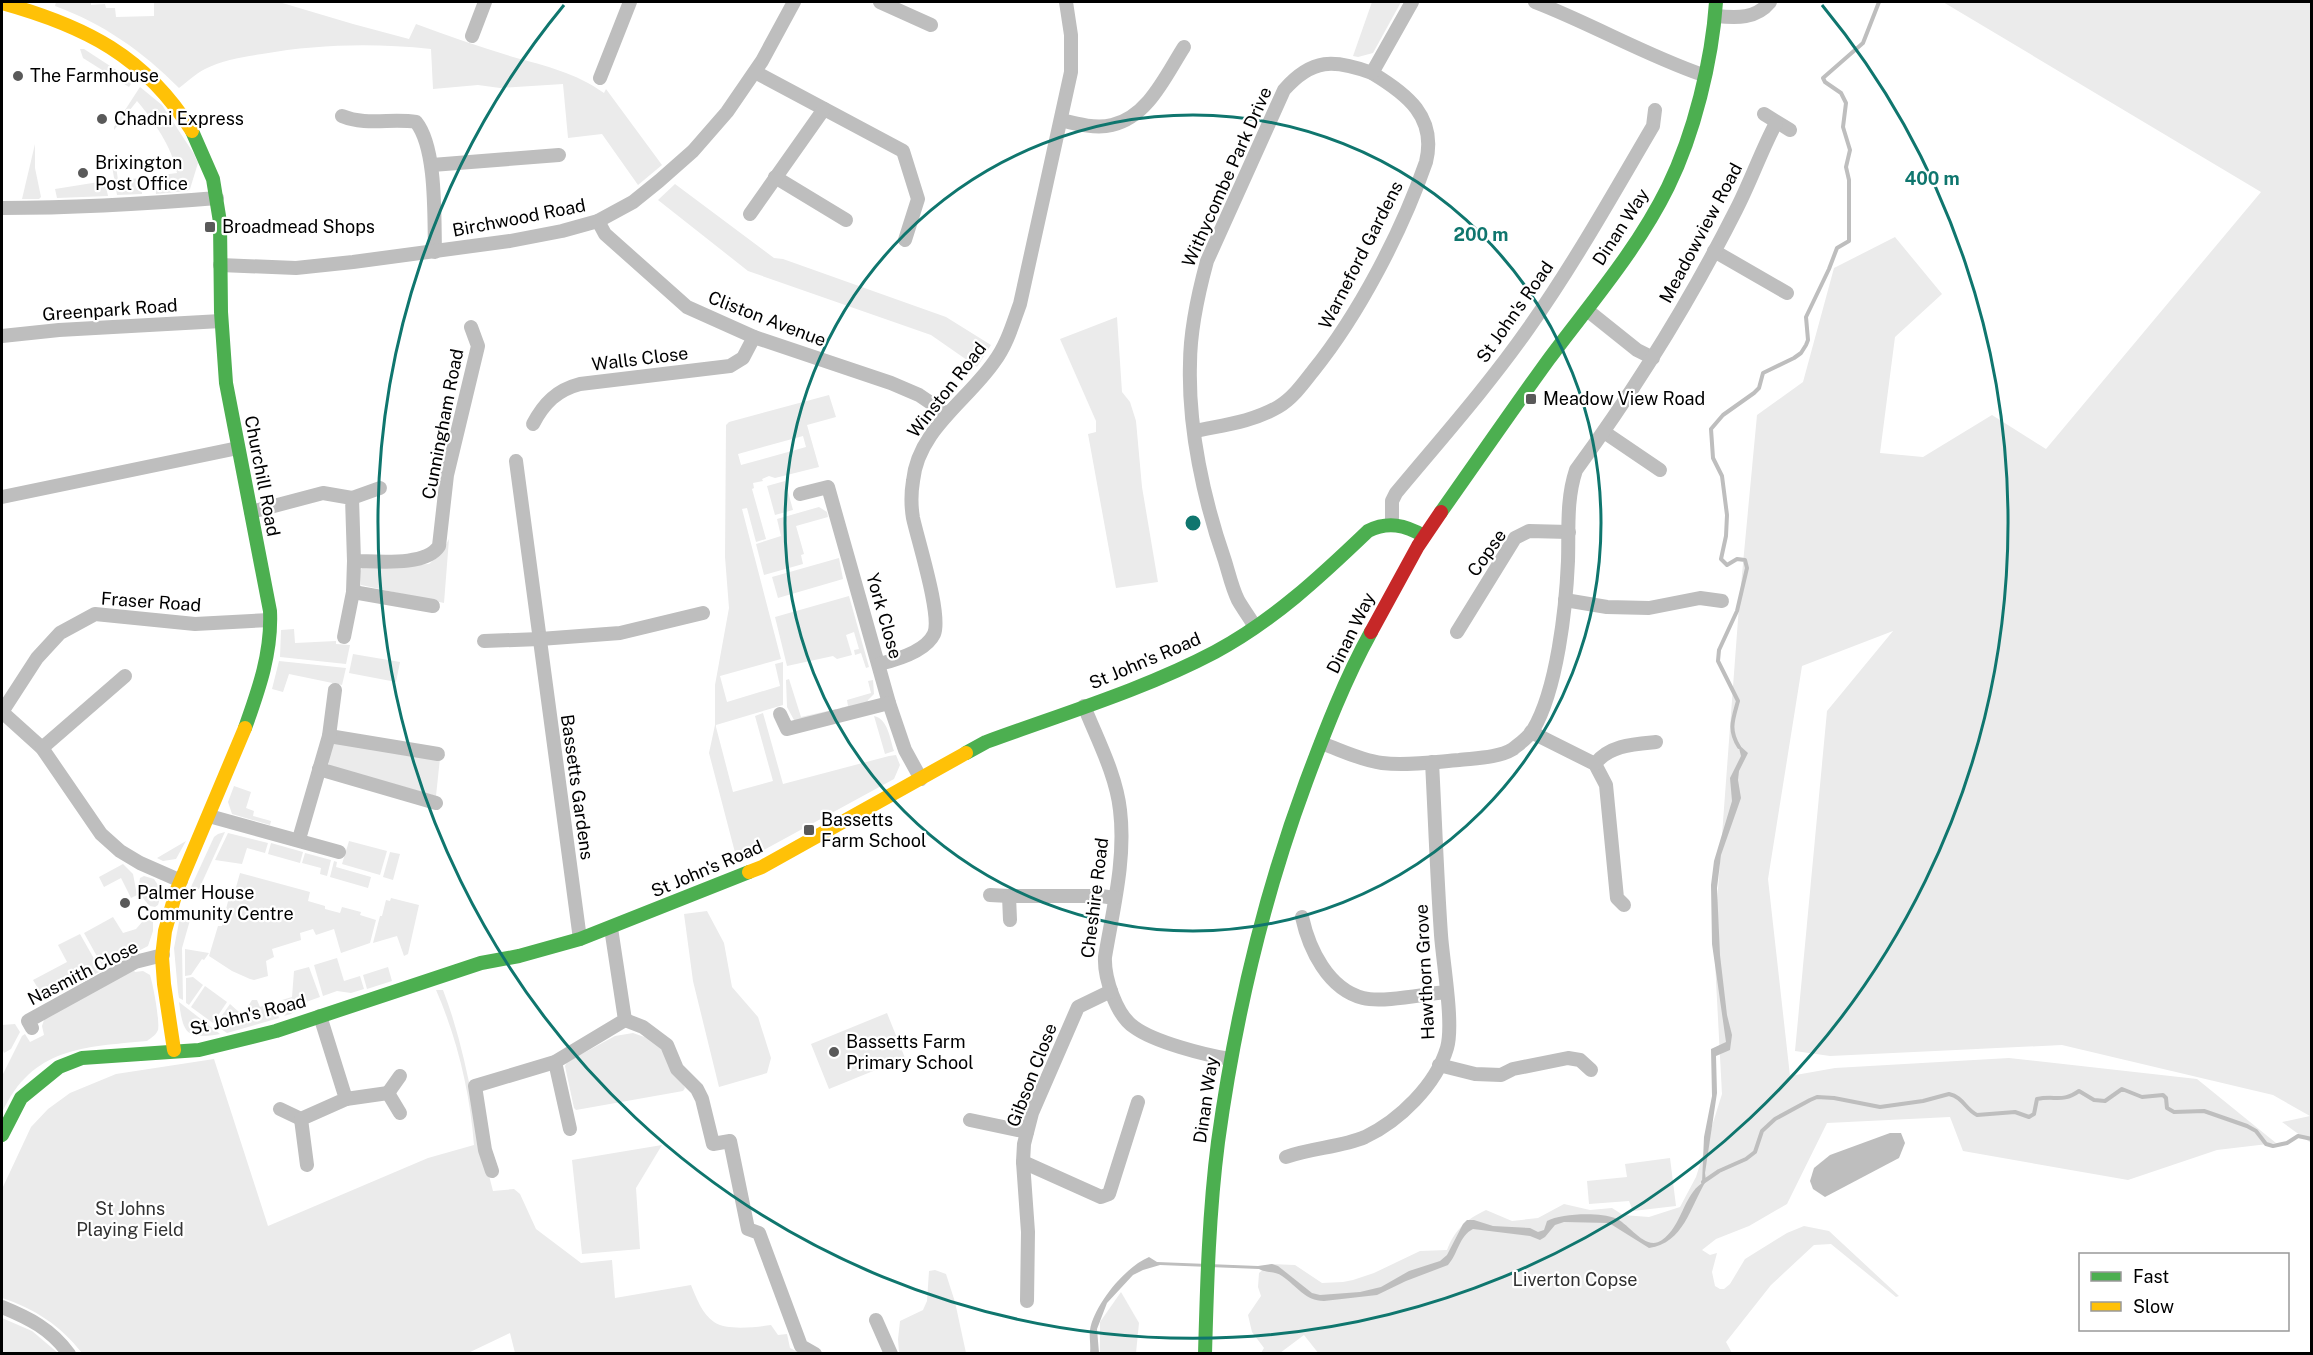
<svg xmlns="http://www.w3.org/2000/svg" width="2313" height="1355" viewBox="0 0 2313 1355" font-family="'Public Sans',sans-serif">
<rect width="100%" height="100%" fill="#fff"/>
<!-- green -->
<g fill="#ebebeb" fill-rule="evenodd">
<path d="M56,2H91V5L105,4L106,8H115L116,17L154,16V2H279L353,24L409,39L416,24C448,36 480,47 513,57C546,66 576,73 604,93L606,89L662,165L638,185L602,134L568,138L563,84L500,88L478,85L433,89L431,49C374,43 319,44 262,54C242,57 223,60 205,69C195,74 187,82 179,88C142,51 104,24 55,6Z"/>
<path d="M1372,2H1401L1373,53L1358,57L1353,56Z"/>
<path d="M1943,2H2311V1143L2282,1122L2310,1116L2273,1095L2062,1045L1830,1056L1795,1051L1827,711L1893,631L1802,666L1768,879L1790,1076L1835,1068L2009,1058L2197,1079L2276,1143L2217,1150L2128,1180L1963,1151L1950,1117L1827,1123L1787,1204L1749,1226L1716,1239L1702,1250L1710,1255L1717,1253L1712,1272L1715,1286L1720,1289H1724L1730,1284L1745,1259L1787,1233L1804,1226L1829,1231L1899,1296L1896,1297L1831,1244L1814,1245L1771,1285L1726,1342L1732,1353L1319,1354L1304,1335L1280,1353H1261L1264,1348L1252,1332L1248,1315L1261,1296L1258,1287L1259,1273L1270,1264L1295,1265L1322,1283L1343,1282L1353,1280L1374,1273L1420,1251L1447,1250C1455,1229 1467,1219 1486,1210L1512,1221L1538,1218L1564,1204L1590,1210L1612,1208L1623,1215L1649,1217L1680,1207L1696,1177L1722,1094L1714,943L1739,606L1757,415L1803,382L1834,268L1895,237L1942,294L1895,337L1880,453L1923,457L1992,415L2046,449L2261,192Z"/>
<path d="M80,49H84L133,81L129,87L83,58Z"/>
<path d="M140,87L162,105L194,154L198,163L190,189L187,191L156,194L154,176L177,173C172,147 154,121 137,101L114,130V127Z"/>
<path d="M35,144V168L41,197L39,199H22Z"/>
<path d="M112,166H116L118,180L141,178L142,194L117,195Z"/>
<path d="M105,181L108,196L57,198L55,189Z"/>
<path d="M675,184L774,258L783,259L946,317L991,345L977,367L931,335L748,271L658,200Z"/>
<path d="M1117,317L1122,392L1130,402L1136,421L1142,487L1158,582L1116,588L1088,434L1096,432V421L1060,339Z"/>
<path d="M829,395L836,417L807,425L819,467L775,478L769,476L762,479L763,481L753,483L754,488L752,489L766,539L756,542L747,508L742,509L781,659L720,676L727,702L780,686L775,664L783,662V705L716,725V727L733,792L773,781L755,716L763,713L783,784L889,756L896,755L900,765L894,779L738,864L709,753L715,725V685L729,608L725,557L726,425L729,422ZM803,436L806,447L741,465L738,454Z"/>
<path d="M785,481L793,510L775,515L767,486Z"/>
<path d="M819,507L827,512L828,517L796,526L804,554L801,555L803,564L764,575L756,544L781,536L777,519Z"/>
<path d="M449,539L444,603L361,585L360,571L362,568L429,564L441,554Z"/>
<path d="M839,558L843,579L778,598L772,577Z"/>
<path d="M849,596L869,667L866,668L861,653L855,655L854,650L859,649L854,632L846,635L852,655L837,659L833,656L787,666L775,617Z"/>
<path d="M294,629L295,643L336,641V644L350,645L346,664L280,657L281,630Z"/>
<path d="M353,654L400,662L396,682L349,673Z"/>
<path d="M279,661L346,668L342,685L289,674L283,692L272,689Z"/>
<path d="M789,679L801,717L836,709L837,712L800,721L794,720L787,707L786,680Z"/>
<path d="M873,680L874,694L868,700L867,703L840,711V708L848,706L847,700L871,693L868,681Z"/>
<path d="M874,716C888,719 890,739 894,751L885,754Z"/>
<path d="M335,742L440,758L436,796L330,766L328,762L331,745Z"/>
<path d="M234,786L251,792L246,808L254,811L253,816L271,821L270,825L232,814L228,802Z"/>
<path d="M225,832L199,889L191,887L214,837L218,834Z"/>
<path d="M228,833L268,843L265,853L247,848L242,864L215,860Z"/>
<path d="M186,841L176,859L163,861L157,858Z"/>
<path d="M349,841L387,851L380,875L342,864Z"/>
<path d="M271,843L303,852L300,863L268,854Z"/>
<path d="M390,852L400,854L393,880L383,877Z"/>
<path d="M305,853L331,860L327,876L320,874L321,868L302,863Z"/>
<path d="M334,861L337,862L336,867L371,877L368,888L330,877Z"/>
<path d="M123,864L133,874L137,895L131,898L121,878L104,887L99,877Z"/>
<path d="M240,873L310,892L308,901L325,906V909L340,913L342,907L361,912L360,915L376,920L370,943L341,953L334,929L316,935L313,929L300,933L301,940L272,949L274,957L266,961L268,976L254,980L250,979L232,971L209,956L218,926H222L229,897L233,898Z"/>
<path d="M144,876L154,879L162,891L158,905L155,907L150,906C142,899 137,889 140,878Z"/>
<path d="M391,898L419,905L408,954L404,956L397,936L373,943L380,916H382L386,900L390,901Z"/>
<path d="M707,911L724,943L732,987L758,1017L771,1058L767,1073L719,1087L693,981L684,914Z"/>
<path d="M153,916V931L148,946L104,969L84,933L113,917L123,933L136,929L143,921Z"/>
<path d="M180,917L190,920L182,948L183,1000L179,998L178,992L174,948Z"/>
<path d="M80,934L101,971L51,997L42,995L33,980L67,962L58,945Z"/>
<path d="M185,949L209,953L204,960L202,959L191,975L185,976Z"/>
<path d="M337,958L344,981L360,976L364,989L351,993L337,991L323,996L314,965Z"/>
<path d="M309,967L320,997L306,1002L291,1014L284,1016L294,1005L293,1002L282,1000L292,997L294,971Z"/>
<path d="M388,967L392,981L367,989L363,975Z"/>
<path d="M133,969L135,972L143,971L150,975C153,984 160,1021 158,1030C156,1035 151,1038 147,1041C84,1047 32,1047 2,1113V1076L22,1036L25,1034L30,1042L44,1035L42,1026L45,1017Z"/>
<path d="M193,977L203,985L189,1005L186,1003V978Z"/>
<path d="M205,986L227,1002L213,1023L191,1007Z"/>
<path d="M436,990H443C468,1054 475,1125 493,1191L514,1189L520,1194L536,1229L581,1263L612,1260L615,1298L691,1285C696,1297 702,1314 714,1322C727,1331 756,1327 771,1325L778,1335L787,1334L790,1348L800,1353H515L510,1333L466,1354L82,1353C60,1325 35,1309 2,1298V1189L31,1127L48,1109L70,1093L116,1074L214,1059L268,1226L428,1158L474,1145C470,1092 457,1038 436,990Z"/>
<path d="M252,1000H257L260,1007L274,1002L279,1018L227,1033L215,1025L230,1004L240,1013L245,1011Z"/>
<path d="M179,1002L220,1034C187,1040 183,1034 179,1002Z"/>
<path d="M887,1013L905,1058L829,1089L811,1044Z"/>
<path d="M15,1024L20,1032L11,1049L4,1053L2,1048V1025Z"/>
<path d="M633,1033L650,1039L661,1046L685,1088L683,1091L576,1110L574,1108L565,1066L567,1062L615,1036Z"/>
<path d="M662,1145L636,1188L640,1249L582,1254L572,1160Z"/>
<path d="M1670,1158L1676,1206L1633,1211L1629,1201L1589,1204L1587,1181L1627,1177L1625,1164Z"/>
<path d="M935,1270L946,1274L955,1302L966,1353H902L899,1352L898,1339L900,1321L923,1310L927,1301L929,1271Z"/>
<path d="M1121,1292L1139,1323L1136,1353H1100V1322Z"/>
<path d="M2,1318L32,1331L58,1353H2Z"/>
</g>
<!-- water -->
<g fill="#bebebe">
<path d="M1738,744L1748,753L1739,771L1738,780L1741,798L1721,855L1717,888L1720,955L1727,1015L1732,1035L1730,1050L1716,1056L1717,1093L1705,1173L1706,1181C1690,1207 1684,1243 1649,1248L1609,1223L1564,1222L1555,1225L1545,1237L1540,1240L1530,1236L1473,1229C1459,1236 1458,1254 1448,1265L1406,1281L1377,1295L1324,1301C1305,1301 1297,1286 1282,1276C1275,1271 1266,1273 1259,1269L1160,1265L1143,1270L1133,1275L1107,1303L1097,1329L1099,1353H1090C1091,1345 1089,1337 1090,1330C1094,1305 1125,1267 1149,1257L1157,1262L1258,1266L1272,1264L1278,1266L1312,1293L1320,1295L1360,1292L1381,1287L1409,1271L1440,1261L1447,1255L1463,1224L1467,1220H1474L1493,1226L1530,1228L1538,1232L1544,1230L1547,1221C1561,1213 1600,1212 1615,1218C1629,1223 1645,1252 1662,1240C1682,1226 1683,1196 1702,1183L1704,1137L1712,1096L1711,1049L1726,1042L1712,944L1711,885L1714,861L1732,801L1730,778L1741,756Z"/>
<path d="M1890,1133H1901L1905,1143L1899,1158L1825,1197L1813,1189L1810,1181L1814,1168L1830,1155Z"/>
</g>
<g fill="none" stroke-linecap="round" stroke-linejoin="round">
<!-- stream -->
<g stroke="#bebebe" stroke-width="4">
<path d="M1739,747C1728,730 1733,719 1738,701L1718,661L1719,650L1737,611L1747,568L1745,560L1737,559L1727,565L1721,559L1726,536L1727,515L1722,476L1713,458L1711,429L1723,415L1754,393L1759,388L1763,373L1794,358L1801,353L1806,345L1808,340L1806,317L1829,269L1837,248L1849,241V180L1846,167L1850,150L1843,127L1846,103L1841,93L1825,82L1823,78L1863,43L1879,2"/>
<path d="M1703,1182L1719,1171L1746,1159L1755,1152L1762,1131L1775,1119L1810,1100L1817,1097L1834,1098L1880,1107L1923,1101L1949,1094C1963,1097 1965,1109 1977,1115L2015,1112L2029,1117L2034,1114L2037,1099C2055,1095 2062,1103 2079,1091L2094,1100L2105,1101L2122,1089L2142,1097L2163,1095L2166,1098L2167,1108L2174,1112L2204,1111L2247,1126L2256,1131L2266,1144L2273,1146L2287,1143L2298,1136L2312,1139"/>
</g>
<!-- street -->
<g stroke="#bebebe" stroke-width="14">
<path d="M880,2L931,25"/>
<path d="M1535,2C1592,24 1645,55 1703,75"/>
<path d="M1716,16C1737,18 1756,19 1770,2"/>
<path d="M472,36L485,2"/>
<path d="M755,72L903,151L918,199L905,240"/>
<path d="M600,78L630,2"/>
<path d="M1764,114L1790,130"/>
<path d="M342,116C366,126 392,118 416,122C437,148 434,218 435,252"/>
<path d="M1061,120C1077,124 1096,129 1112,125C1148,117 1166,75 1184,47"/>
<path d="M432,165L559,155"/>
<path d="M775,177L846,220"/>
<path d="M2,208C73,208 145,204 217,198"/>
<path d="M750,214L824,109"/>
<path d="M598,221L605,234L687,307L754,337L891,383L919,395L947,414"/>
<path d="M1714,251L1787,293"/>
<path d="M220,265L296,268L353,262L510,241L562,231L598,221L633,202L659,181L693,151L727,112L762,61L794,2"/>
<path d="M1587,310L1637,350L1653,358"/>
<path d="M2,336L59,330L221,321"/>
<path d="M533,424C544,403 557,390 580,384L730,366L743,358L754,337"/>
<path d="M1195,431C1223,425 1252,422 1278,407C1292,399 1303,384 1313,371C1359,314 1402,231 1426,162C1437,117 1407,94 1372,73"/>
<path d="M1604,432L1660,470"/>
<path d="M516,461L580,939"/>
<path d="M800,494L828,487L889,703L905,750L921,779"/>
<path d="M2,497L238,448"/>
<path d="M352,498L380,488"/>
<path d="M251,512L323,493L352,498L354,561C376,561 426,567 439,546L447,475L478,346L471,327"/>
<path d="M1392,522V501L1396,493C1441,439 1488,386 1528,329C1574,264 1613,194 1653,126L1655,110"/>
<path d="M353,592L433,606"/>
<path d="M1565,600L1607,607L1649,608L1700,598L1722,601"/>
<path d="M1255,627C1250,618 1243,609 1238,600C1232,588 1229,574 1225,561C1204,501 1188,428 1190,364C1190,329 1198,294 1207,261L1284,90C1312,58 1334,59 1372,73L1412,2"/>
<path d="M1457,632L1515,538L1529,531L1569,532"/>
<path d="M344,637L353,592L354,561"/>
<path d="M484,641L540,639L620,633L703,613"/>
<path d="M879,664C896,660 926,651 934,634C942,616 918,541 913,518C911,506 911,493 913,481C918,430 967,401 994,362C1007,345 1013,323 1020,304L1071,72V35L1066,2"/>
<path d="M1084,706C1097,739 1116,774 1120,810C1126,859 1113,909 1105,957C1104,977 1116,1015 1134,1027C1154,1042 1205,1055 1230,1059"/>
<path d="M2,712L37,658L60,633L95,614L195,624L270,620"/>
<path d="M2,712L42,748L101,834L120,851L140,863L181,881"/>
<path d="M780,714L787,729L889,703"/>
<path d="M1531,732L1595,764L1606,785L1617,898L1624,905"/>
<path d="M329,736L438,754"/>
<path d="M1321,743C1341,750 1360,760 1382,763C1407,766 1434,762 1459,760C1476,758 1498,758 1513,749C1519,744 1529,737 1533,730C1557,690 1566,608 1568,561C1569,530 1566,500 1576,470C1636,388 1690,301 1736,210C1751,181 1761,151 1776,123"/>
<path d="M42,748L125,676"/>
<path d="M1595,764C1609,745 1635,744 1656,742"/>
<path d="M319,769L436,803"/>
<path d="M209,816L339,852"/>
<path d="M299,839L329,736L335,690"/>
<path d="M990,895L1009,896"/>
<path d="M1302,917C1309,949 1328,989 1363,998C1383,1003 1424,994 1446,992"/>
<path d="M1010,920L1009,896H1101L1115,898"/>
<path d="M625,1020L643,1027L667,1045L677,1069L697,1089L702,1099L713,1144L730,1141L748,1229L759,1233L801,1346L815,1354"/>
<path d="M32,1028L28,1021L135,962L163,955"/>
<path d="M555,1062L570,1129"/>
<path d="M1439,1065L1475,1074L1501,1075L1513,1069L1568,1058L1580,1060L1591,1070"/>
<path d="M388,1093L400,1076"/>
<path d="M346,1099L388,1093L400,1113"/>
<path d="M280,1109L301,1119"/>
<path d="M970,1120L1027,1132"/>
<path d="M1286,1157C1311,1148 1342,1147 1365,1137C1399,1121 1436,1085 1447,1048C1454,1024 1443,963 1441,935C1437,877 1435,819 1432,762"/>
<path d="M1023,1162L1101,1197L1109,1194L1138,1102"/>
<path d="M307,1165L301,1119L346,1099L320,1016"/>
<path d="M492,1171L485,1150L475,1086L555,1062L625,1020L611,928"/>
<path d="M1027,1301L1028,1232L1023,1162L1024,1144L1032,1113L1078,1007L1111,991"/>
<path d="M2,1307C29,1318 51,1329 69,1354"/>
<path d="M876,1320L891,1354"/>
</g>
<!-- fast -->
<g stroke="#4caf50" stroke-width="14">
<path d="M192,131L213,179L220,222L221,312L226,383L270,611C272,652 259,689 245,728"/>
<path d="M1441,512C1477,461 1512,410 1549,359C1590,304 1637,250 1668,187C1694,134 1712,61 1716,2"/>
<path d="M966,753L986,742C1062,714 1143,690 1215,652C1273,621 1321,576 1368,531C1388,521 1405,525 1424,536"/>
<path d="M2,1135L21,1098L59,1067L82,1058L199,1050L276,1031L481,963L519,956L580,939L749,872"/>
<path d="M1205,1354C1207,1283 1209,1212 1218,1142C1235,1018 1263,898 1306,782C1325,731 1345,679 1371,632"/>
</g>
<!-- slow -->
<g stroke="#ffc107" stroke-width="14">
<path d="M2,3C85,26 145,56 192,131"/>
<path d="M749,872L762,867L966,753"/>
<path d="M174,1050L164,984L162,957L165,931L176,892L245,728"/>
</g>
<!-- jam -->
<path stroke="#c62828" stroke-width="14" d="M1371,632L1418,546L1441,512"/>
</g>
<!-- distance rings -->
<g fill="none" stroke="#0f766e" stroke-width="3">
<circle cx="1193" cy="523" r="408"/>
<path d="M1822 5A815 815 0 1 1 564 5"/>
</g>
<!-- markers -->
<g fill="#595959" stroke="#fff" stroke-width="2">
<circle cx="18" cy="76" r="6"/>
<circle cx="102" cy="119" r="6"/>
<circle cx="83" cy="173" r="6"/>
<rect x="204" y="221" width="12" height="12" rx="3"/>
<rect x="1525" y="393" width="12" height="12" rx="3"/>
<rect x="803" y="824" width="12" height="12" rx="3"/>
<circle cx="125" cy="903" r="6"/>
<circle cx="834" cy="1052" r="6"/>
</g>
<g text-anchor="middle" stroke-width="4.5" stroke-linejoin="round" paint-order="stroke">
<!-- poi labels -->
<g font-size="18" fill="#000" stroke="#fff" text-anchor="start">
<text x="30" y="82">The Farmhouse</text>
<text x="114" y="125">Chadni Express</text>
<text x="95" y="169">Brixington<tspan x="95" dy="21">Post Office</tspan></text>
<text x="222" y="233">Broadmead Shops</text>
<text x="1543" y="405">Meadow View Road</text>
<text x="821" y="826">Bassetts<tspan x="821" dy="21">Farm School</tspan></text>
<text x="137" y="899">Palmer House<tspan x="137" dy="21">Community Centre</tspan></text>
<text x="846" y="1048">Bassetts Farm<tspan x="846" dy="21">Primary School</tspan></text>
</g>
<!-- street labels -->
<g font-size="18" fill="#000" stroke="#fff">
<text transform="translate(1227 177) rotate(-66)" y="6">Withycombe Park Drive</text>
<text transform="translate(519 218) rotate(-11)" y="6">Birchwood Road</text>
<text transform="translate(1621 227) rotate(-57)" y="6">Dinan Way</text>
<text transform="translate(1701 233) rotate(-62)" y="6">Meadowview Road</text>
<text transform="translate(1361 255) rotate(-63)" y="6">Warneford Gardens</text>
<text transform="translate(110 310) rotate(-4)" y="6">Greenpark Road</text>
<text transform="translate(1515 312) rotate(-55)" y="6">St John's Road</text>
<text transform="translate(767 319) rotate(21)" y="6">Cliston Avenue</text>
<text transform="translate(640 359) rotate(-7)" y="6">Walls Close</text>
<text transform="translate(947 390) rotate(-52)" y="6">Winston Road</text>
<text transform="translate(443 424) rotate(-79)" y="6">Cunningham Road</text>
<text transform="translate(262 476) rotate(79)" y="6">Churchill Road</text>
<text transform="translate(1487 553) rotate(-55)" y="6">Copse</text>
<text transform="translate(151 602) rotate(4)" y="6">Fraser Road</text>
<text transform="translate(884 616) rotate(74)" y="6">York Close</text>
<text transform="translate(1351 633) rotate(-64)" y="6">Dinan Way</text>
<text transform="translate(1145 661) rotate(-23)" y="6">St John's Road</text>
<text transform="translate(577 787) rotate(82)" y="6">Bassetts Gardens</text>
<text transform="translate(707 869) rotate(-23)" y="6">St John's Road</text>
<text transform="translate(1095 898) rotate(-83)" y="6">Cheshire Road</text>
<text transform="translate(1425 972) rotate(-93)" y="6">Hawthorn Grove</text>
<text transform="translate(83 973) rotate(-27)" y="6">Nasmith Close</text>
<text transform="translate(248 1015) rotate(-14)" y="6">St John's Road</text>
<text transform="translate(1032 1075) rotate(-69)" y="6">Gibson Close</text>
<text transform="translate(1206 1100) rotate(-82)" y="6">Dinan Way</text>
</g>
<!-- park labels -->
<g font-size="18" fill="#323232" stroke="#fff">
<text x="130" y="1215">St Johns<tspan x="130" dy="21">Playing Field</tspan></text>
<text x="1575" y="1286">Liverton Copse</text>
</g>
</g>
<circle cx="1193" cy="523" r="9" fill="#0f766e" stroke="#fff" stroke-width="3"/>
<g font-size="18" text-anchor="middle" font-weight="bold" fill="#0f766e" stroke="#fff" stroke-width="4.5" stroke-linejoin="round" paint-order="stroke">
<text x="1932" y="185">400 m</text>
<text x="1481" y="241">200 m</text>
</g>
<!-- border -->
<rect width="2313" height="1355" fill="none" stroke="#000000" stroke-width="6"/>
<!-- legend -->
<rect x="2079" y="1253" width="210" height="78" fill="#ffffff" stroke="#999999" stroke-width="1.5"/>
<rect x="2091" y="1272" width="30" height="9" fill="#4caf50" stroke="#999999" stroke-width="1.5"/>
<text x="2133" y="1283" font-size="18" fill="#000000">Fast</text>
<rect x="2091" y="1302" width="30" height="9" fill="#ffc107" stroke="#999999" stroke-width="1.5"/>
<text x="2133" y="1313" font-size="18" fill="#000000">Slow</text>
</svg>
